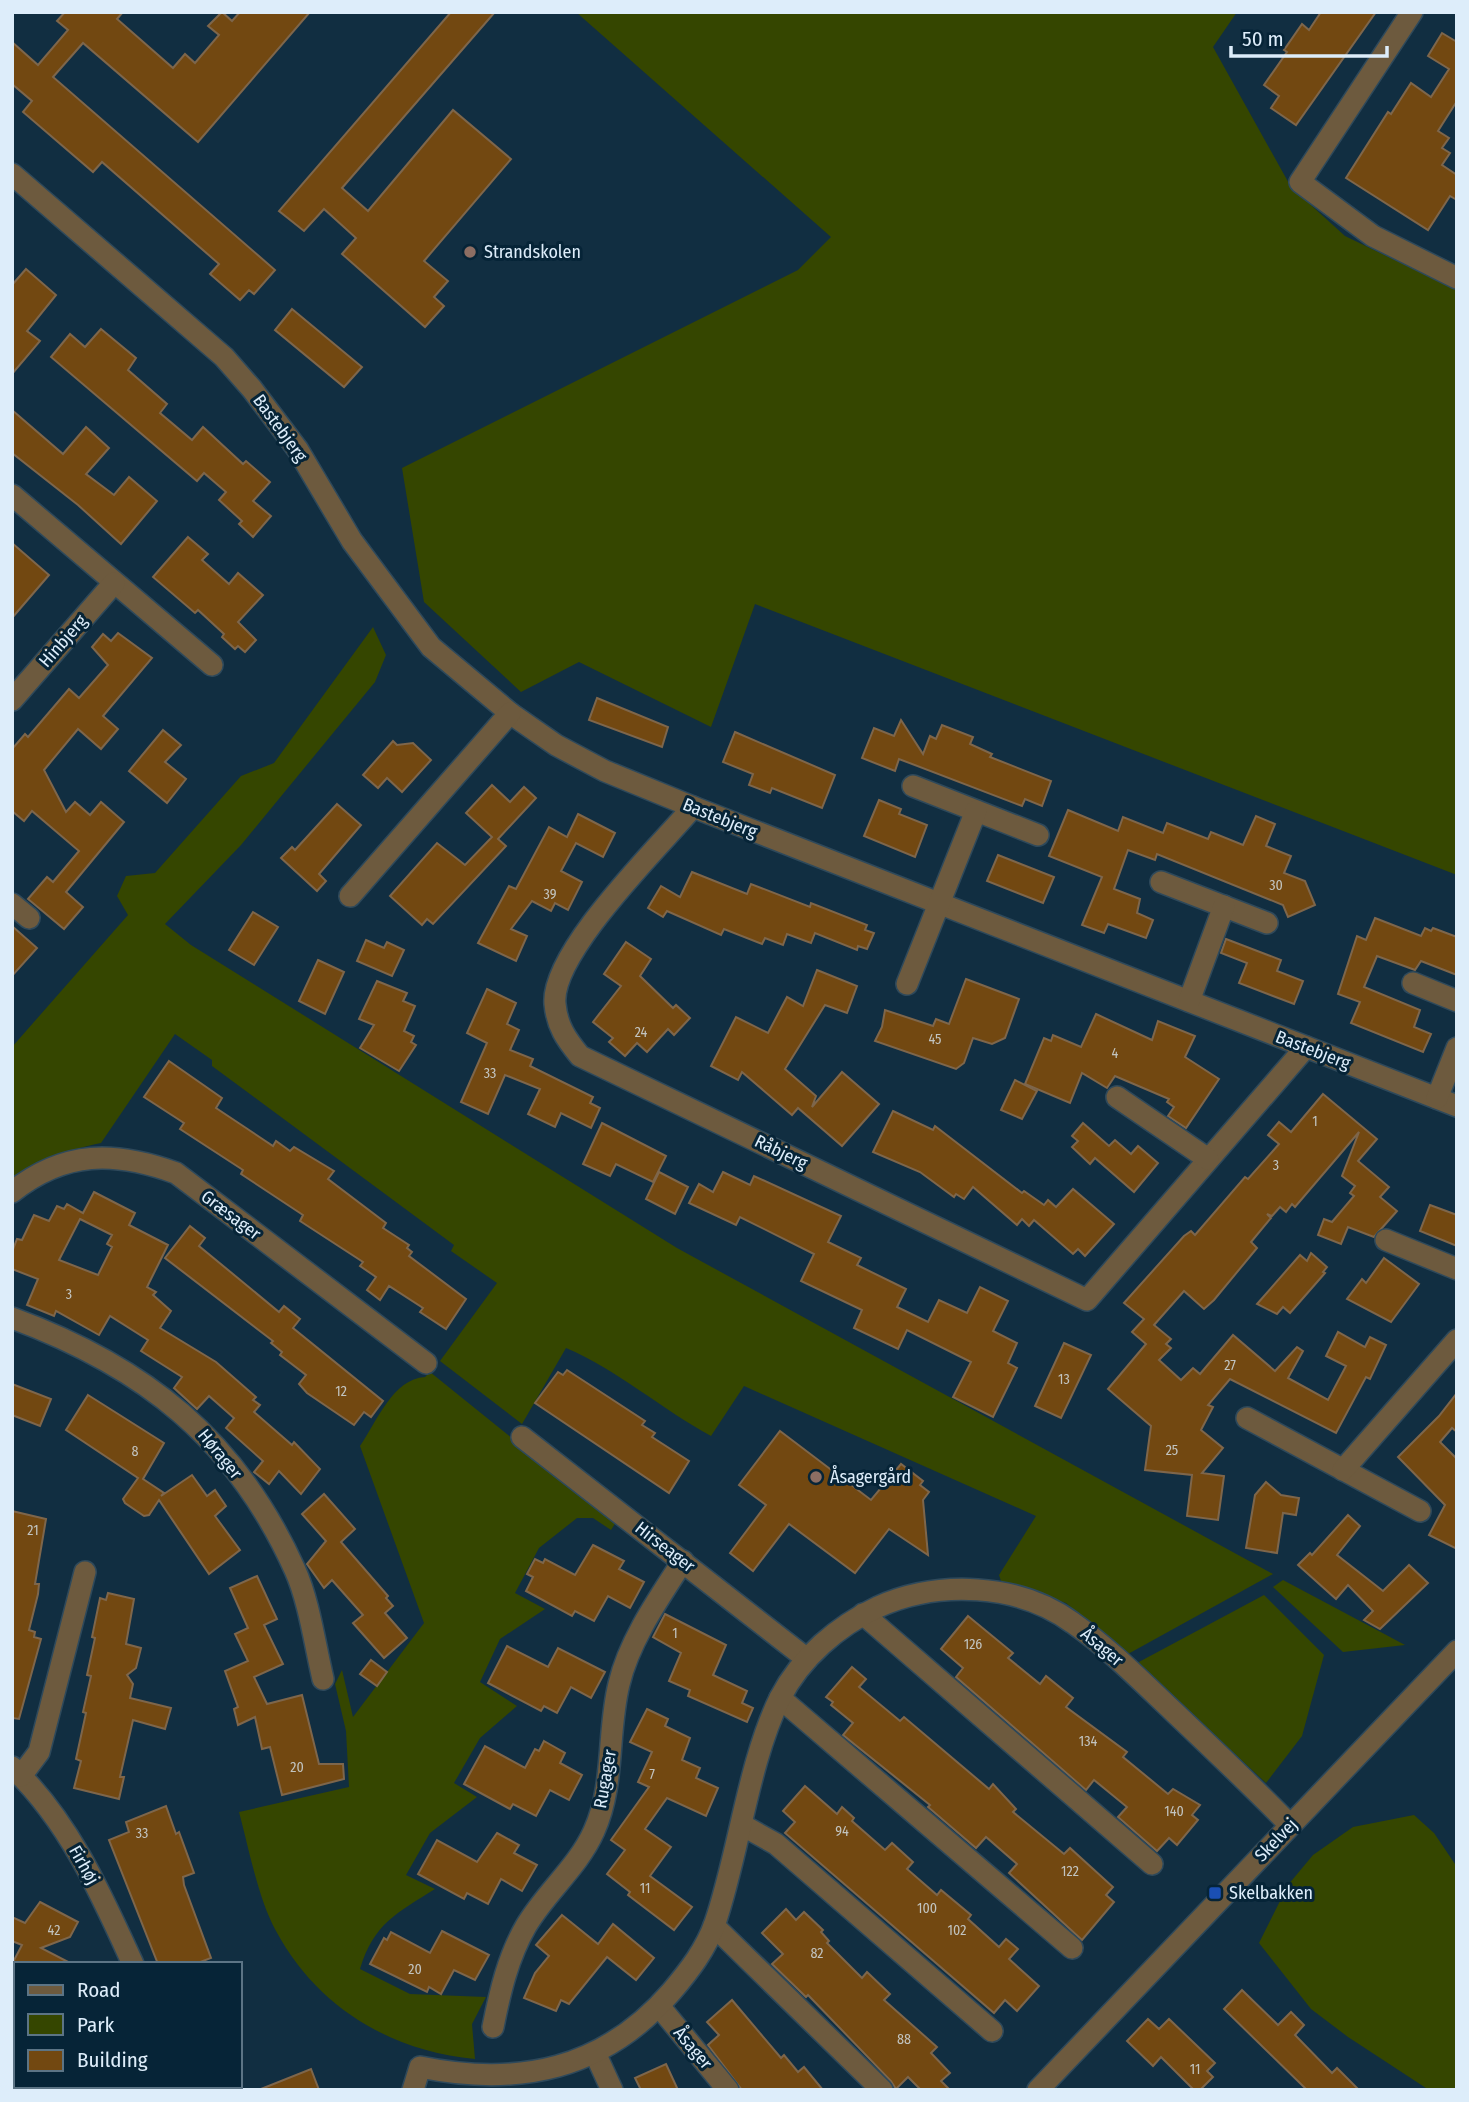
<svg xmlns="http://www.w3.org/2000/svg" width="1469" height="2102" viewBox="0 0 1469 2102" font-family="'Fira Sans Condensed',sans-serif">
<rect width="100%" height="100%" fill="#112e41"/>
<!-- green -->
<g fill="#354600">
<path d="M576,12H1237L1213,47L1291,187L1345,236L1457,290V875L755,604L711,727L579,662L521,692L424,602L402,468L798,270L831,237Z"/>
<path d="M373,627L386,655L375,682L241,845L165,924L191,945L677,1248L1273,1574L1128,1654L1066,1603L1001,1581L999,1575L1036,1516L744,1386L711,1436C661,1409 618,1370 566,1348L522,1424L440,1361L497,1283L451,1251L454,1245L212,1066V1060L175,1034L101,1143C68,1150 39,1159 12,1181V1047L128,915L117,896L126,876L155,873L241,776L274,763Z"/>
<path d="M430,1372L616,1522L611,1530L593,1518H577L539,1548L515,1593L545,1609L500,1639L480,1682L517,1706L480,1738L454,1783L477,1797L430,1833L406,1875L435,1889C397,1913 374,1923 360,1969L410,1994L486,1997L472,2024L475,2059C390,2051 317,2007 276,1931C258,1898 249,1849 239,1812L349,1787L346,1731L335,1684L342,1670L353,1717L424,1623L360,1446C377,1421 393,1379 425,1377Z"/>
<path d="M1283,1580L1405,1645L1343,1652L1273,1587Z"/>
<path d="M1264,1595L1324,1655L1302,1736L1266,1783L1137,1663Z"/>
<path d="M1414,1815L1434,1833L1457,1867V2090H1429L1348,2037L1311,2009L1259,1943L1288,1885L1313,1855L1353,1827Z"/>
</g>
<!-- building -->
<g fill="#724811" stroke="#7e664b" stroke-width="2" fill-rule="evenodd">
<path d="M65,12H123L117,19L173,68L185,54L195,63L219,35L208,26L222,12L232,21L240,12H310L198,142L83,43L53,77L275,270L254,294L249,290L240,300L210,274L219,264L102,162L93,172L23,112L32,101L12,84V42L38,65L68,30L57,21Z"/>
<path d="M451,12H495L342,188L368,211L453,110L511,159L424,261L448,281L434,297L444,306L425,327L342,254L356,238L324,209L304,231L279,211Z"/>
<path d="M1321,12H1376L1296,125L1271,108L1279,96L1264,85L1287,52L1284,50L1302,24L1309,30Z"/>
<path d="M1442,33L1457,42V101L1438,131L1449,138L1442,148L1450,153L1442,165L1457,175V200L1450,196L1428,230L1346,178L1388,112L1391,114L1411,83L1431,97L1449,69L1428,56Z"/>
<path d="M26,269L56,295L27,331L40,341L12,374V285Z"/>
<path d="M292,309L362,367L344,387L275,330Z"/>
<path d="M101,329L136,358L128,370L167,404L160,413L192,440L203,427L243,464L246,461L270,482L253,501L271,516L253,537L239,524L242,521L219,500L226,492L204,473L197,481L51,357L70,334L85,347Z"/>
<path d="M12,410L63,454L86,427L109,448L86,474L114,495L129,477L157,501L121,544L78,505L12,453Z"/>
<path d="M188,537L208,554L202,560L229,584L238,573L263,595L238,622L256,640L245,652L238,646L235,649L222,637L224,634L198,610L195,613L153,577Z"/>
<path d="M12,543L49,575L12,618Z"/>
<path d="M118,633L152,658L103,716L118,729L101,749L78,729L44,770L66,812L75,802L90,815L101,802L124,822L66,892L83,907L64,929L28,899L47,877L53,882L79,851L32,811L24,821L12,811V749L25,734L28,737L69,689L79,698L108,665L92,647L103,634L111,641Z"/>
<path d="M597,698L668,727L662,747L589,720Z"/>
<path d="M901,720L923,754L930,736L936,739L942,725L973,737L970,744L992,754L990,757L1051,781L1042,806L1025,799L1022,806L899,759L895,771L862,758L874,728L894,736Z"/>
<path d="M163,730L181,745L165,762L186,779L167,803L129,771Z"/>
<path d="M735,732L835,775L822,808L772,788L770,793L749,785L753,774L723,762Z"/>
<path d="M393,741L397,745L413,743L431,760L402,792L387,778L378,788L363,775Z"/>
<path d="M492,785L510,802L524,787L536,798L498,839L506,846L433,924L427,919L422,925L390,896L437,843L465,865L492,837L466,813Z"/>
<path d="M879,800L901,809L899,814L927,825L915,857L864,836Z"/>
<path d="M337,804L361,825L319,874L326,881L317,891L281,858L292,847L295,850Z"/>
<path d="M1068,810L1118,831L1123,817L1163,833L1167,823L1208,839L1211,832L1243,845L1256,816L1275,824L1266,846L1291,856L1284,873L1305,881L1315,905L1288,917L1283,905L1157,854L1155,860L1128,850L1114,889L1140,899L1137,913L1153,920L1146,938L1108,924L1104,933L1082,925L1102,877L1049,856Z"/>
<path d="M578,814L615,833L603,857L576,843L561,871L582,882L568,910L555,903L551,911L532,901L511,929L527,936L516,961L478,943L509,886L516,889L549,827L567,837Z"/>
<path d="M998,855L1054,877L1043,903L987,881Z"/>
<path d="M692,872L747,894L751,884L810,907L811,903L867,925L865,930L874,933L867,949L858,946L857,950L815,933L811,943L787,934L783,945L765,938L762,944L724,929L721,935L667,911L663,917L648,908L661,886L680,897Z"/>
<path d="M253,912L278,927L254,965L229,950Z"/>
<path d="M1375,918L1421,936L1425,928L1431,931L1433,928L1457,937V975L1421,961L1415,970L1377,956L1364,987L1420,1010L1414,1027L1431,1034L1423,1052L1351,1023L1360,1002L1338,994L1357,936L1366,940Z"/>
<path d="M12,926L37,948L12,976Z"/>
<path d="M1226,939L1281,960L1277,971L1303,981L1294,1004L1239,983L1247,963L1221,953Z"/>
<path d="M366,940L384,948L387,942L404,950L392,976L357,961Z"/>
<path d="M626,942L651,959L640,976L673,1008L676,1005L690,1018L674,1035L668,1029L647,1052L637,1043L625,1056L609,1042L613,1038L593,1022L621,986L604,974Z"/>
<path d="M318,960L344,972L325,1014L299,1001Z"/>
<path d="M817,970L857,986L847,1013L825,1005L785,1069L816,1096L812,1107L842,1072L879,1104L842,1146L798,1108L792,1115L742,1072L738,1080L711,1066L736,1017L768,1033L787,997L803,1006Z"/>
<path d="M966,979L1019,999L1005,1038L992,1044L973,1038L964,1063L956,1069L875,1041L882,1027L885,1010L933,1026L936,1019L949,1024Z"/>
<path d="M377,981L407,993L403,1001L415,1006L404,1031L414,1036L411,1042L416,1045L399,1071L360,1048L374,1025L359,1019Z"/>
<path d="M487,989L516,1003L507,1024L519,1030L510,1050L533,1059L530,1066L593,1097L590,1103L600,1108L591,1128L561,1113L555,1127L528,1114L540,1089L505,1075L488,1114L461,1102L487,1043L467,1033Z"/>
<path d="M1096,1014L1152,1040L1158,1021L1195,1036L1185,1057L1219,1079L1186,1128L1168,1116L1174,1107L1167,1102L1169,1099L1115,1076L1107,1088L1082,1073L1070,1103L1025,1084L1044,1038L1051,1041L1053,1035L1081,1047Z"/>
<path d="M169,1061L222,1098L216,1108L273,1146L276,1141L290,1151L294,1147L334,1171L328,1179L386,1223L383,1228L409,1245L407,1248L412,1252L409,1256L466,1299L446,1329L420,1312L423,1308L389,1286L380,1300L367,1290L376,1277L360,1266L363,1262L300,1221L303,1215L241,1174L243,1170L180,1129L184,1123L144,1097Z"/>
<path d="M1015,1080L1037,1091L1022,1119L1001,1110Z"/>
<path d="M1323,1094L1377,1139L1358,1161L1389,1187L1380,1197L1397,1211L1374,1237L1348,1227L1341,1244L1318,1235L1324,1219L1332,1222L1354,1196L1350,1193L1355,1186L1342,1176L1359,1132L1295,1207L1292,1204L1286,1212L1280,1207L1272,1216L1267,1214L1271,1218L1251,1242L1257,1248L1214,1300L1204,1309L1184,1291L1154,1325L1171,1339L1166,1344L1171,1348L1159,1360L1181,1380L1193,1368L1200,1374L1233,1335L1275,1371L1297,1347L1303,1351L1288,1378L1328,1400L1346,1366L1326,1356L1338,1332L1365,1347L1370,1337L1386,1345L1370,1379L1366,1377L1336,1433L1230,1379L1208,1405L1213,1407L1201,1430L1223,1448L1202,1473L1224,1476L1218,1520L1187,1516L1192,1475L1145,1470L1151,1426L1108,1389L1146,1344L1132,1332L1144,1319L1124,1303L1184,1236L1191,1231L1195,1235L1245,1177L1248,1179L1279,1144L1268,1135L1279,1122L1291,1132Z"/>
<path d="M893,1111L933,1130L935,1126L1022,1193L1024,1191L1044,1205L1048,1200L1056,1207L1073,1189L1114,1224L1085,1256L1078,1249L1073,1254L1034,1220L1029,1226L1022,1219L1017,1225L973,1187L964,1199L956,1194L954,1197L920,1172L873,1152Z"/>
<path d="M602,1123L666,1156L653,1182L616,1164L610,1176L583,1164Z"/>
<path d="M1083,1123L1109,1146L1115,1140L1131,1154L1138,1146L1158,1163L1134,1192L1095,1158L1090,1164L1072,1147L1078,1141L1072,1136Z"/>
<path d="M659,1172L688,1187L675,1214L646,1199Z"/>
<path d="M723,1172L750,1185L754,1176L841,1216L828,1242L861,1258L857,1265L906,1289L897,1307L928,1322L939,1300L967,1313L980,1287L1008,1301L993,1331L1017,1343L1008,1363L1017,1368L993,1417L953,1397L971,1362L907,1330L898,1349L854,1328L862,1310L801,1281L814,1254L740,1217L736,1225L689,1203L699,1184L713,1192Z"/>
<path d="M94,1192L135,1213L129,1225L168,1245L147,1287L156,1292L153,1295L171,1311L160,1328L216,1362L256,1397L253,1400L260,1405L254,1412L292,1445L294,1442L320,1469L301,1494L279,1471L269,1484L254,1472L263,1461L226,1428L234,1418L209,1396L197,1409L174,1388L182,1377L141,1351L148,1340L110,1316L99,1335L56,1311L54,1316L27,1305L38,1279L12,1269V1252L17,1239L22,1240L34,1215L49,1221L57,1206L64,1209L67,1204L83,1213ZM80,1219L112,1235L107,1244L112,1247L98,1275L59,1260Z"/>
<path d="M1430,1205L1457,1215V1246L1420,1231Z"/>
<path d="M190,1226L205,1238L199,1246L279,1312L284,1306L300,1319L293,1328L383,1401L371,1417L364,1412L354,1425L307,1393L299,1384L306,1375L280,1355L282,1352L271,1343L273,1341L165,1258Z"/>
<path d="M1311,1253L1327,1267L1323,1272L1325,1273L1290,1313L1283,1307L1277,1314L1257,1304L1300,1255L1307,1261Z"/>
<path d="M1384,1258L1419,1284L1391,1322L1347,1299L1362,1279L1366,1283Z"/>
<path d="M1064,1343L1091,1355L1061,1418L1035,1406Z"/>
<path d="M567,1370L645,1421L642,1425L655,1433L652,1437L689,1461L669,1493L535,1403L558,1372L563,1375Z"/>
<path d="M12,1384L51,1399L40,1426L12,1415Z"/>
<path d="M1457,1393V1432L1452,1428L1440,1442L1457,1459V1549L1429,1535L1445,1505L1398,1457L1439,1416Z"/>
<path d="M88,1395L164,1443L143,1479L164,1493L161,1496L192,1475L207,1496L215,1490L226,1506L215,1516L240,1550L209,1574L159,1500L149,1515L144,1516L125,1503L123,1499L138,1478L66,1430Z"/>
<path d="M780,1431L871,1500L901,1464L923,1481L920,1485L929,1492L923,1500L928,1555L889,1529L855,1573L789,1524L753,1571L730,1553L766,1505L739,1485Z"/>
<path d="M1266,1482L1281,1495L1299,1498L1296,1515L1283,1513L1277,1553L1246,1548L1255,1495Z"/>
<path d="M324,1494L355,1529L341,1542L388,1596L386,1598L393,1606L385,1613L407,1638L384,1658L353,1623L363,1615L332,1580L324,1588L307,1564L326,1541L302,1514Z"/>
<path d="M12,1511L46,1519L35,1584H39L38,1594L29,1630L35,1632L34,1637L41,1639L19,1719L12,1718Z"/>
<path d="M1348,1515L1360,1526L1337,1555L1383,1591L1409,1565L1428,1583L1380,1629L1364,1620L1373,1611L1348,1585L1336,1599L1298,1565L1310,1553L1312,1555Z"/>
<path d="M593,1545L624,1561L619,1569L644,1582L630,1608L608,1596L594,1621L575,1611L572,1616L526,1591L533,1577L527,1574L535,1559L543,1563L545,1559L575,1575Z"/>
<path d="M257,1576L277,1619L264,1625L283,1664L254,1677L267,1704L302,1695L319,1764H343L344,1779L282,1795L270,1747L262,1749L255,1717L238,1725L234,1709L238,1707L225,1671L248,1661L235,1634L248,1628L230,1588Z"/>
<path d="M108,1593L134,1599L126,1644L141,1648L136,1668L127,1675L133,1684L130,1698L171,1708L165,1729L133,1720L120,1777H124L119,1799L74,1788L81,1761L76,1759L86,1713L83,1712L91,1676L87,1675L95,1638L92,1637L100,1598L106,1600Z"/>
<path d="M665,1614L726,1645L713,1675L747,1691L742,1703L753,1708L747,1722L688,1696L690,1690L669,1681L681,1653L653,1637Z"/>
<path d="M968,1616L1013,1653L1008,1658L1040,1684L1046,1676L1073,1698L1066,1707L1127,1752L1123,1757L1168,1794L1173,1789L1200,1805L1192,1815L1198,1820L1177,1845L1169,1838L1157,1851L1118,1817L1127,1807L1094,1780L1086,1790L956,1677L963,1668L941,1649Z"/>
<path d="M507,1646L548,1667L558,1648L605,1672L591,1698L571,1687L557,1713L544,1706L541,1711L488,1683Z"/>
<path d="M371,1660L387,1672L377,1686L360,1674Z"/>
<path d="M852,1667L866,1679L859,1687L900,1721L904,1717L989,1789L993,1784L1016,1809L1013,1812L1064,1854L1070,1848L1113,1887L1106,1895L1114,1902L1082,1940L1009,1873L1017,1864L986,1837L976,1848L928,1807L930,1805L843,1735L853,1723L831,1705L833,1702L826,1697Z"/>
<path d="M647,1709L668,1719L665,1726L690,1738L682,1760L700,1768L696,1778L718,1788L706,1816L667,1798L645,1829L671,1847L650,1876L692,1907L674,1930L628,1895L630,1892L607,1874L625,1850L611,1840L649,1787L638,1782L652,1752L630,1742Z"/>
<path d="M544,1741L565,1753L560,1763L582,1775L569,1800L550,1790L536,1816L513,1804L510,1809L464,1784L485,1746L525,1768L535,1749L539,1751Z"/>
<path d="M805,1786L837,1814L842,1807L854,1818L852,1821L885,1850L892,1843L913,1862L907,1869L937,1895L941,1890L971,1915L968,1919L999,1947L1006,1939L1018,1949L1009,1959L1039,1986L1017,2011L1005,2000L994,2013L785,1833L795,1822L783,1811Z"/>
<path d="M166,1806L176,1834L179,1832L194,1873L183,1877L184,1885L211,1958L195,1964H158L109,1840L129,1832L126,1822Z"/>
<path d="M497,1833L519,1845L514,1853L537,1865L522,1891L501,1879L488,1904L467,1893L464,1899L418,1874L437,1840L477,1862Z"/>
<path d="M40,1902L78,1922L70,1937L41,1948L72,1964H12L22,1945L12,1941V1917L25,1923Z"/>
<path d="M786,1909L796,1920L804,1912L823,1930L821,1932L829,1941L827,1943L862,1978L867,1972L890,1994L884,2000L937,2047L931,2053L950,2073L941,2081L950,2090H921L908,2077L896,2089L891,2081L808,1995L806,1997L772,1964L783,1954L762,1933Z"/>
<path d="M562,1915L598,1944L613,1924L654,1958L636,1980L607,1957L569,2004L561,2000L556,2011L524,1998L535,1973L549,1956L536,1945Z"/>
<path d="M442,1931L489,1955L475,1980L454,1970L441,1994L429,1987L427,1992L370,1964L384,1938L387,1940L391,1932L430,1953Z"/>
<path d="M1242,1990L1278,2025L1291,2012L1304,2025L1295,2035L1332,2073L1337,2068L1359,2090H1307L1224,2009Z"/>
<path d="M732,2000L781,2058L784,2055L798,2072L804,2067L823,2090H742L708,2045L719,2035L707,2022Z"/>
<path d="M1148,2019L1159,2029L1169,2019L1215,2063L1207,2071L1213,2077L1200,2090H1194L1161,2057L1153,2066L1127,2041Z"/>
<path d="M666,2064L678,2090H641L635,2078Z"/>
<path d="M311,2069L319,2090H261V2089Z"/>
</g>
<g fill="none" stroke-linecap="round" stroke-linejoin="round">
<!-- minor casing -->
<g stroke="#2e495b" stroke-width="24">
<g id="minor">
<path d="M1412,12L1300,182L1373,236L1457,278"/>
<path d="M12,174L224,357L252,389L298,450L352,541L431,647L510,713L556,745L605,771L693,807L1457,1106"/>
<path d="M12,495L212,665"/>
<path d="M12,700L114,583"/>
<path d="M913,786L1038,835"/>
<path d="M693,807C659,847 550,953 555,1004C557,1026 566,1039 580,1056L1087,1300L1306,1047"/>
<path d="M1161,882L1267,923"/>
<path d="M350,896L510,713"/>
<path d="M12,904L29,918"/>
<path d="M1413,983L1457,1001"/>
<path d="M907,984L976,811"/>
<path d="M1189,1001L1224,906"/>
<path d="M1117,1097L1208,1159"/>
<path d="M1437,1098L1457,1048"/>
<path d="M12,1192C65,1150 115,1151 176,1173L426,1363"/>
<path d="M1386,1240L1457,1269"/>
<path d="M12,1318C145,1367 236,1439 295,1570C309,1601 315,1645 323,1679"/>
<path d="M1247,1418L1420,1511"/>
<path d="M522,1437L807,1659"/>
<path d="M1343,1470L1457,1340"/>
<path d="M863,1614L1152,1864"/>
<path d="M780,1698L1072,1948"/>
<path d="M12,1767C69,1821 101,1894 133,1964"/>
<path d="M21,1776L39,1752L85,1572"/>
<path d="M742,1825L776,1844L992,2031"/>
<path d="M714,1926L882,2090"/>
<path d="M659,2006L728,2090"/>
<path d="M493,2027C500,1992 508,1957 526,1926C546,1892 578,1867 594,1831C615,1785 607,1732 619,1684C629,1641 659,1598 683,1561"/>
<path d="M595,2053L612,2090"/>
<path d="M185,2086L187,2090"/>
<path d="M41,2090L42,2086"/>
<path d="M413,2090L420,2067C519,2087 604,2070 672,1991C689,1971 706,1949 715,1923C739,1853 748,1763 780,1698C801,1657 838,1626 878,1607C938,1580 1019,1583 1073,1623C1110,1649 1142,1682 1175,1713C1214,1750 1253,1787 1290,1825"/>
<path d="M1038,2090L1457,1651"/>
</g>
</g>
<!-- minor -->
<use href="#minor" stroke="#6d5a3e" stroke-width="21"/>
</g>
<!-- markers -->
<g fill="#8d6e63" stroke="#062437" stroke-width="2.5">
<circle cx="470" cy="252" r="7"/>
<circle cx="816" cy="1477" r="7"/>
</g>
<rect fill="#1a4fb4" stroke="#062437" stroke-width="2.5" x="1208" y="1886" width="14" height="14" rx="3.5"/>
<g text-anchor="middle" stroke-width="6" stroke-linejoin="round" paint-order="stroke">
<!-- number labels -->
<g font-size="14" fill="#c2c4c0">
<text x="1276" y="890">30</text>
<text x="550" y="899">39</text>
<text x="641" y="1037">24</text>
<text x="935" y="1044">45</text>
<text x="1115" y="1058">4</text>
<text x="490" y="1078">33</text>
<text x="1315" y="1126">1</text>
<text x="1276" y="1170">3</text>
<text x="69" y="1299">3</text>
<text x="1230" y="1370">27</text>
<text x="1064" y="1384">13</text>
<text x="341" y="1396">12</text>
<text x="1172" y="1455">25</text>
<text x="135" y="1456">8</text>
<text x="33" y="1535">21</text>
<text x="675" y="1638">1</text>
<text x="973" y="1649">126</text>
<text x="1088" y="1746">134</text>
<text x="297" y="1772">20</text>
<text x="652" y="1779">7</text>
<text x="1174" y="1816">140</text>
<text x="842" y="1836">94</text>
<text x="142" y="1838">33</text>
<text x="1070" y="1876">122</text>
<text x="645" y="1893">11</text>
<text x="927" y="1913">100</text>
<text x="54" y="1935">42</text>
<text x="957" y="1935">102</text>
<text x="817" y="1958">82</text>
<text x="415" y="1974">20</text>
<text x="904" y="2044">88</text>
<text x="1195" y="2074">11</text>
</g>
<!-- poi labels -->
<g font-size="18" fill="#ddedfa" stroke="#062437" text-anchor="start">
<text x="484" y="258">Strandskolen</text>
<text x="830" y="1483">Åsagergård</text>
<text x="1229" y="1899">Skelbakken</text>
</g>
<!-- street labels -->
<g font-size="18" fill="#ddedfa" stroke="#062437">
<text transform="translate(280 428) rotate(54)" y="6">Bastebjerg</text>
<text transform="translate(63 641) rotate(-49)" y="6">Hinbjerg</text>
<text transform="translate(720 818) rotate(22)" y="6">Bastebjerg</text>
<text transform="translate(1313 1050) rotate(21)" y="6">Bastebjerg</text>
<text transform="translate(781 1152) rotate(26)" y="6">Råbjerg</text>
<text transform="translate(231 1215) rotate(37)" y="6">Græsager</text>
<text transform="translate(220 1454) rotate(51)" y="6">Hørager</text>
<text transform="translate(665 1547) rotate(38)" y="6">Hirseager</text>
<text transform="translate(1102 1647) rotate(40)" y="6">Åsager</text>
<text transform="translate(605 1779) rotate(-80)" y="6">Rugager</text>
<text transform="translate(1276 1840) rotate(-46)" y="6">Skelvej</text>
<text transform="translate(84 1865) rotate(60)" y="6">Firhøj</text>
<text transform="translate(693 2048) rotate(50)" y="6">Åsager</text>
</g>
</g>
<!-- border -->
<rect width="1469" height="2102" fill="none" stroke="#ddedfa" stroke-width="28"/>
<!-- legend -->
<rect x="14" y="1962" width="228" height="126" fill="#062437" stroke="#5c7485" stroke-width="2"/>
<rect x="28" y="1985" width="35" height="10" fill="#6d5a3e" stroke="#5c7485" stroke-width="2"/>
<text x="77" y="1997" font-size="21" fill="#ddedfa">Road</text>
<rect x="28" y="2014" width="35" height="21" fill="#354600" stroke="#5c7485" stroke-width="2"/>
<text x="77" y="2032" font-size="21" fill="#ddedfa">Park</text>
<rect x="28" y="2050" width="35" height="21" fill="#724811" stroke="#5c7485" stroke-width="2"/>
<text x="77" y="2067" font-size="21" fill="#ddedfa">Building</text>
<!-- scale -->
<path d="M1231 46v10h156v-10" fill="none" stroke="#ddedfa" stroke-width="3.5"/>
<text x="1242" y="46" font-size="21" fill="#ddedfa" stroke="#062437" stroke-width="5" paint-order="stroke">50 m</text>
</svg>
